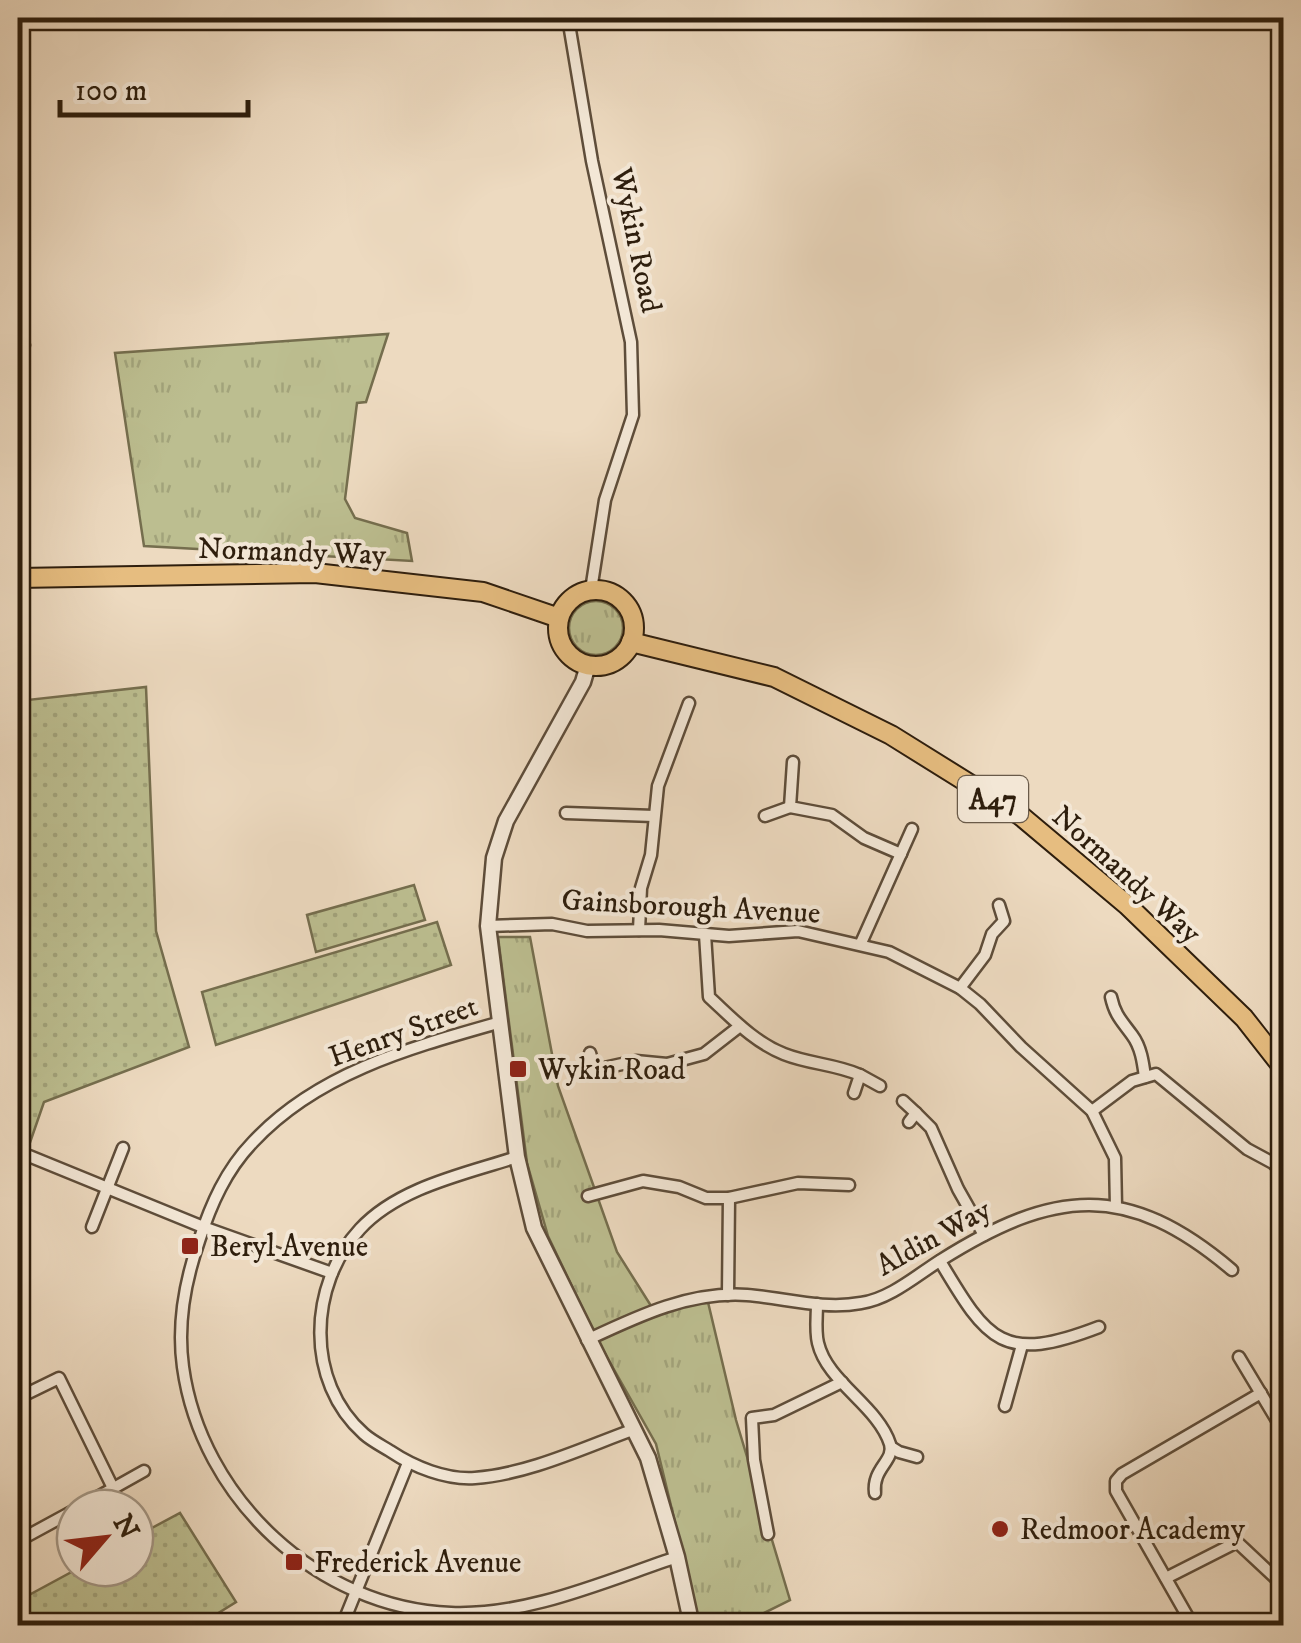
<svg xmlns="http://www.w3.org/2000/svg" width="1301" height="1643" viewBox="0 0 1301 1643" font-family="'IM FELL DW Pica',serif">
<defs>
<pattern id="grass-tufts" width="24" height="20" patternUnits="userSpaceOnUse" patternTransform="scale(2.5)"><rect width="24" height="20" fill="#bcbe90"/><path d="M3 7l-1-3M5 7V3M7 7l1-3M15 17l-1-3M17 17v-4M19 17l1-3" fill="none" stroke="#a2a37b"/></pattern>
<pattern id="park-dots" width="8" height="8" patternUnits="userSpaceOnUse" patternTransform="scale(2.5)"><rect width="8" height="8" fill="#bcbe90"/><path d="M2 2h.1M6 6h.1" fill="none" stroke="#a2a37b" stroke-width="1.8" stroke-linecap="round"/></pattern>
</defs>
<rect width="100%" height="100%" fill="#eddac0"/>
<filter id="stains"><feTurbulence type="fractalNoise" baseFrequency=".002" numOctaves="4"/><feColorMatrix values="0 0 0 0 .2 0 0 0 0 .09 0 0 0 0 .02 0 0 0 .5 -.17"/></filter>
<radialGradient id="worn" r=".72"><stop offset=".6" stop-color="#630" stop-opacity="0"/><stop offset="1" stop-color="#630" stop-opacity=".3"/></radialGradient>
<!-- grass -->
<g fill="url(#grass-tufts)" stroke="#756e4e" stroke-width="2.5">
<path d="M388,334L366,402L357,403L345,499L355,518L407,533L412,561L144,546L115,353Z"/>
<circle cx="596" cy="628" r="27"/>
<path d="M498,937H530L558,1086L617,1252L653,1309L707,1298L736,1420L790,1600L740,1625H700L656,1444L599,1343L548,1236L527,1163Z"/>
</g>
<!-- park -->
<g fill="url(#park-dots)" stroke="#756e4e" stroke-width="2.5">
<path d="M146,687L156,931L189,1047L44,1102L26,1154L18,1163V701Z"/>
<path d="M414,885L425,920L316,952L307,915Z"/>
<path d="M437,922L451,965L216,1045L202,992Z"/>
<path d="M180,1513L236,1602L212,1617L216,1625H18V1601L79,1568H135V1537Z"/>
</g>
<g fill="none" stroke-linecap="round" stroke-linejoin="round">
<!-- minor casing -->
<g stroke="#5e4d3a" stroke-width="15">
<g id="minor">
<path d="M568,18L592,161L631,342L633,415L605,500L591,590"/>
<path d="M18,345H24"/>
<path d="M793,762L790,807L832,815L864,838L901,854"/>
<path d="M566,813L654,816"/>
<path d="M765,816L790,807"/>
<path d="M488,926L552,924L587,931L659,930L729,936L798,931L889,952L960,988L980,1004L1021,1047L1092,1111L1115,1158L1116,1207"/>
<path d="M639,930L641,888L651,855L658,786L689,703"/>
<path d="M705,934L709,997C733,1019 754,1042 784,1054C809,1064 835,1064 860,1075L854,1093"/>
<path d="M861,943L912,829"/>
<path d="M960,988L985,955L992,934L1004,921L999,905"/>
<path d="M1111,997C1115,1015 1121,1020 1132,1035C1141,1047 1143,1062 1145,1077"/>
<path d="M501,1022C413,1047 318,1072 253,1142C226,1170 211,1204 199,1241C185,1281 177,1324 183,1367C201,1498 318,1608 451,1613C528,1616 605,1581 677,1557"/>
<path d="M590,1053L595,1070"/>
<path d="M581,1073L636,1061L667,1064L704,1054L740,1026"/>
<path d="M860,1075L880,1086"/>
<path d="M903,1101L916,1113"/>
<path d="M1092,1111L1132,1081L1156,1074L1247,1149L1273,1163L1284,1174"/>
<path d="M909,1122L916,1113L931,1128L958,1189L984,1235"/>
<path d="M29,1156L203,1227L332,1273"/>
<path d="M517,1157C465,1174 399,1187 360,1229C308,1285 305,1382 364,1434C372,1441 382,1446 390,1451C414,1467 446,1480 475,1478C529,1474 585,1447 635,1429"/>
<path d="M588,1196L643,1181L679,1187L706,1198H729L798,1183L849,1185"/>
<path d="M92,1227L123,1148"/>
<path d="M940,1261C988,1342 1003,1364 1099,1327"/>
<path d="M728,1295L729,1198"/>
<path d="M817,1304C817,1316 815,1331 818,1343C827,1382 878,1406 890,1444C895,1461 872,1468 875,1493"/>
<path d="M587,1340C638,1316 690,1291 747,1295C785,1298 823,1310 861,1303C890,1299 917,1275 941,1260C1054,1189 1127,1181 1232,1270"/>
<path d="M1239,1357L1284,1432"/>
<path d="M18,1398L59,1378L113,1488"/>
<path d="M1005,1406L1022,1345"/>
<path d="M891,1447L899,1452L917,1457"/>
<path d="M78,1508L144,1471"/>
<path d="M768,1534L754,1460L752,1418L774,1415L842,1382"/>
<path d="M18,1541L75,1510"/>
<path d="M1166,1578L1237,1542L1284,1586"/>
<path d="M342,1626L408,1463"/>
<path d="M1193,1626L1116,1491V1481L1122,1474L1261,1393"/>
</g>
</g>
<!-- tertiary casing -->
<g stroke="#5e4d3a" stroke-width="19">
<path id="tertiary" d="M588,665L583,682L506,821L494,858L488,926L517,1157L534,1228L648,1458L677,1557L692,1626"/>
</g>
<!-- primary casing -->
<g stroke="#2e1e0d" stroke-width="22">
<g id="primary">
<path d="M18,578L315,573L483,592L559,618"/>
<circle cx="596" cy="628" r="38"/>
<path d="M631,642L774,677L891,735L1021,816L1127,905L1244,1018L1284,1069"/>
</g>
</g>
<!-- minor -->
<use href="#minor" stroke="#f3e7d6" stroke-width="10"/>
<!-- tertiary -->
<use href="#tertiary" stroke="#f3e7d6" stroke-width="14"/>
<!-- primary -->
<use href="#primary" stroke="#e6bd80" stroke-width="18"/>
</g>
<!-- markers -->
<g fill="#8f2418" stroke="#f3e7d6" stroke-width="4">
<rect x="508" y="1059" width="20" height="20" rx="5"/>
<rect x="180" y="1236" width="20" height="20" rx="5"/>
<circle cx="1000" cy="1529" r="10"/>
<rect x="284" y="1552" width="20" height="20" rx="5"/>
</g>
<g text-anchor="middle" stroke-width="8" stroke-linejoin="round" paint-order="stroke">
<!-- shield labels -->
<rect fill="#f3e7d6" stroke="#695a49" stroke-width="2.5" x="958" y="776" width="70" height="46" rx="8"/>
<g font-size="28" font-weight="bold" fill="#2e1e0d">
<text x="993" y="809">A47</text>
</g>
<!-- street labels -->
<g font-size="30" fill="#2e1e0d" stroke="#f3e7d6">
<text transform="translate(637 240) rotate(78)" y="10">Wykin Road</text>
<text transform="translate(292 551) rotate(2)" y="10">Normandy Way</text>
<text transform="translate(1127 874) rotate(42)" y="10">Normandy Way</text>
<text transform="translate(691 906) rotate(3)" y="10">Gainsborough Avenue</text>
<text transform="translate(403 1031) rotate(-20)" y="10">Henry Street</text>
<text transform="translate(933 1237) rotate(-29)" y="10">Aldin Way</text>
</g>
<!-- poi labels -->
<g font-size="30" fill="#2e1e0d" stroke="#f3e7d6" text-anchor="start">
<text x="538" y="1079">Wykin Road</text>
<text x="210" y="1256">Beryl Avenue</text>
<text x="1020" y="1539">Redmoor Academy</text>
<text x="314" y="1572">Frederick Avenue</text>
</g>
</g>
<!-- margin -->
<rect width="1301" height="1643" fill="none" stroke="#eddac0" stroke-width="60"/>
<rect x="20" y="20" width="1261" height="1603" fill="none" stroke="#2e1e0d" stroke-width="5"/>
<rect x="30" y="30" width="1241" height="1583" fill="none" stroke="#2e1e0d" stroke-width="2.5"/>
<!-- north arrow -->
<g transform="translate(105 1538) rotate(62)"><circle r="48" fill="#f3e7d6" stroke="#a49786" stroke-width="2.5"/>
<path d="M0-8L18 38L0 25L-18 38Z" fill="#8f2418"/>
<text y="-15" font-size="28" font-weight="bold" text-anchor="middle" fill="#2e1e0d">N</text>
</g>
<!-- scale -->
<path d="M60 100v15h188v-15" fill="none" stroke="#2e1e0d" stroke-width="5"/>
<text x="75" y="100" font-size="30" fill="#2e1e0d" stroke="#f3e7d6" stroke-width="8" paint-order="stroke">100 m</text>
<rect width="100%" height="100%" filter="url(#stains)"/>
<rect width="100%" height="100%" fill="url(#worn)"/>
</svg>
